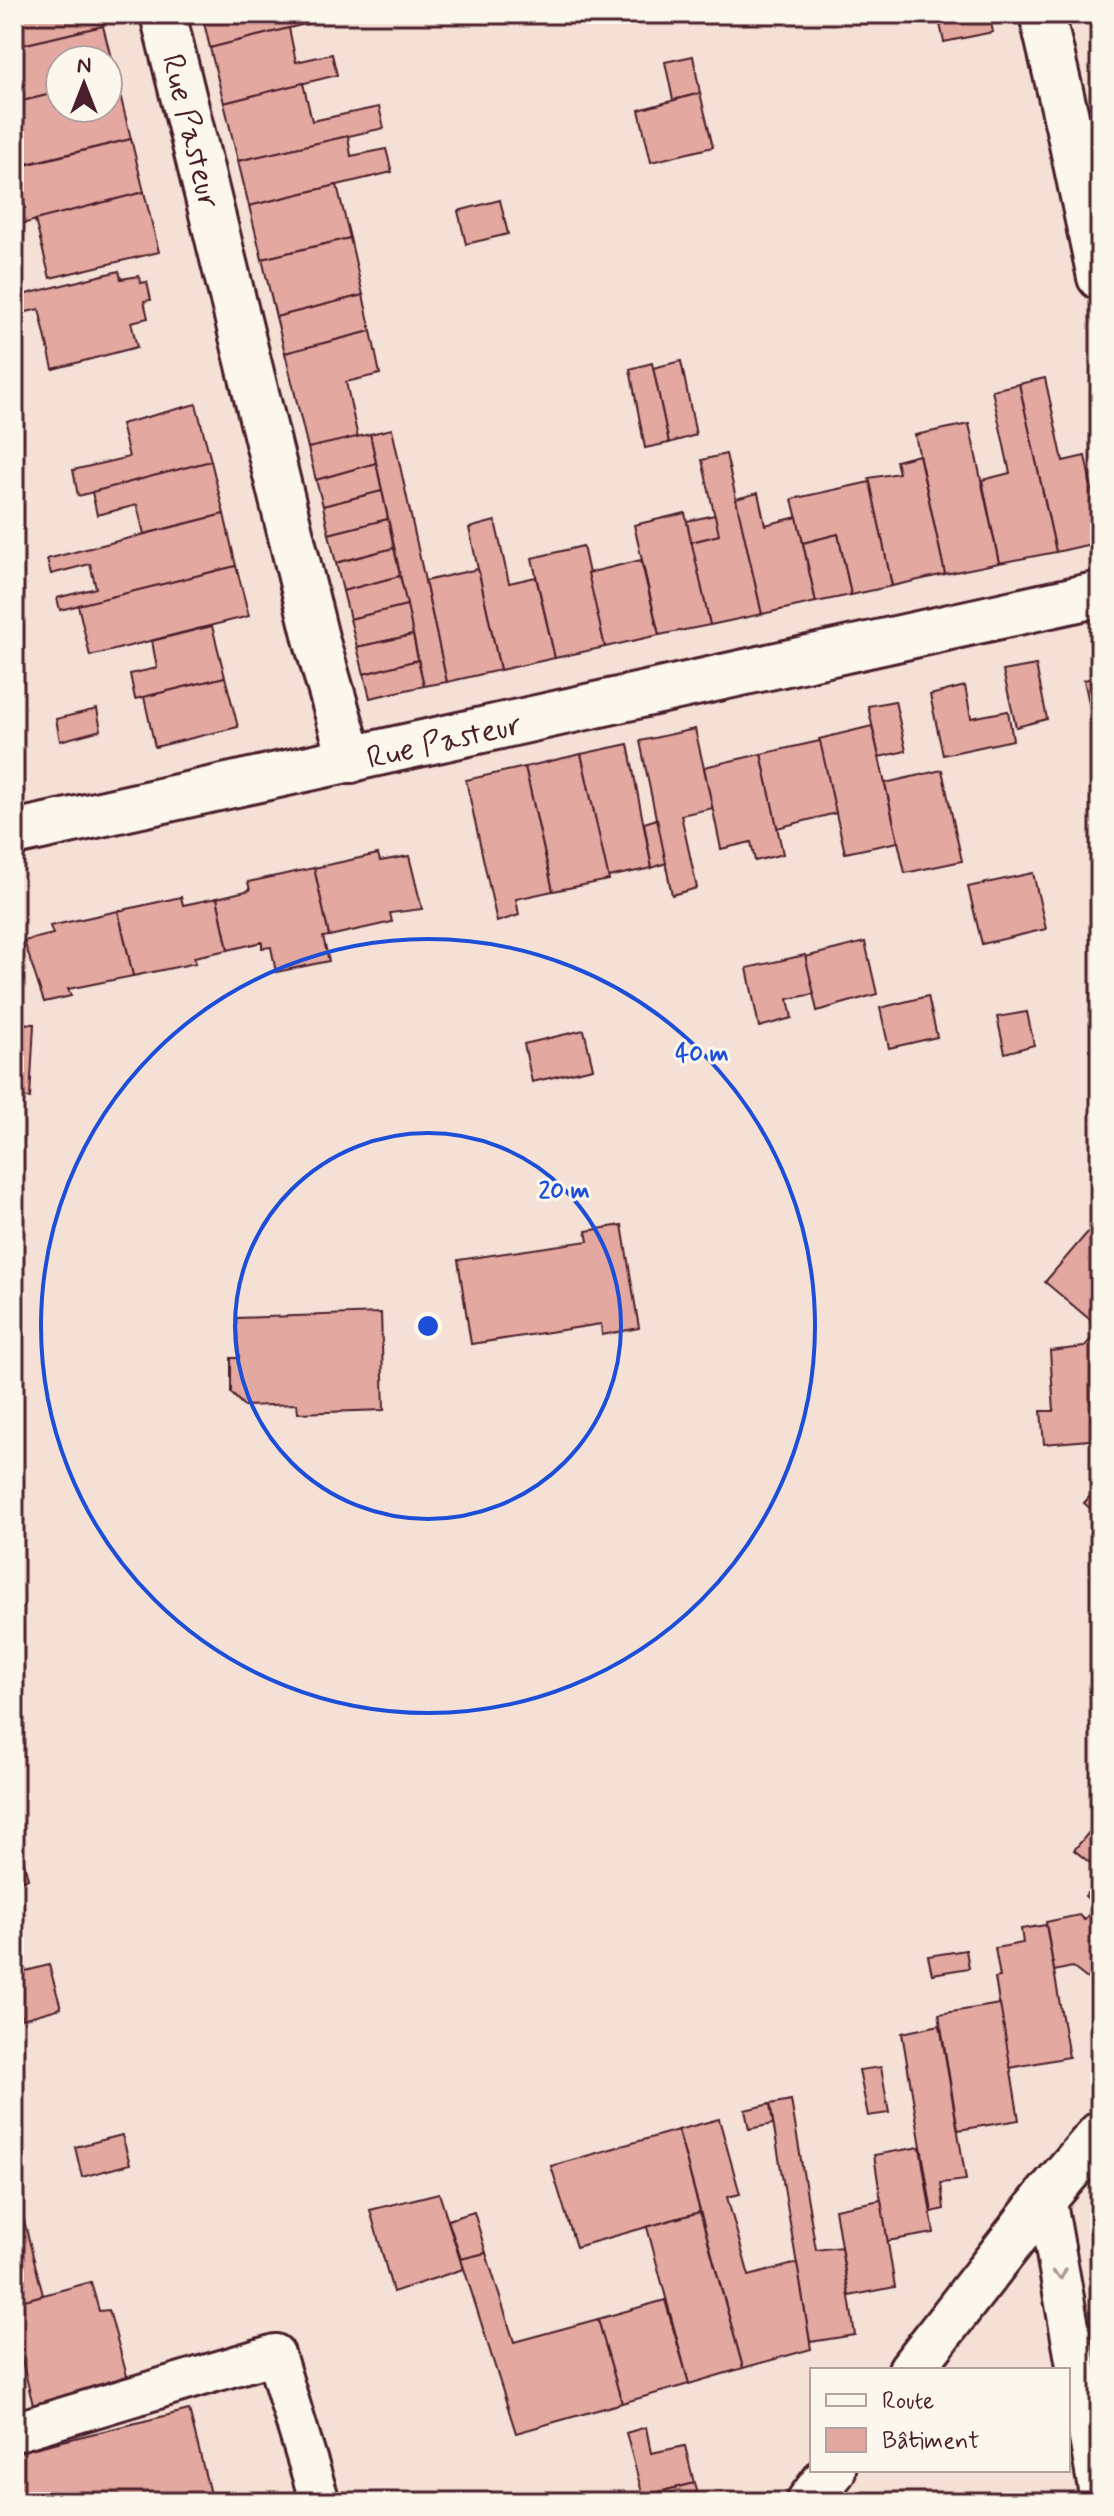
<svg xmlns="http://www.w3.org/2000/svg" width="1114" height="2516" viewBox="0 0 1114 2516" font-family="Mynerve,sans-serif">
<rect width="100%" height="100%" fill="#f4e0d5"/>
<filter id="ink" filterUnits="userSpaceOnUse"><feTurbulence type="fractalNoise" baseFrequency=".0125" numOctaves="2"/><feDisplacementMap in="SourceGraphic" scale="16" xChannelSelector="R" yChannelSelector="G"/><feConvolveMatrix kernelMatrix="1 2 1 2 8 2 1 2 1" color-interpolation-filters="sRGB"/></filter>
<g filter="url(#ink)">
<!-- building -->
<g fill="#e3a9a0" stroke="#4a1f2b" stroke-width="2">
<path d="M14,14H100L103,26L14,47Z"/>
<path d="M202,14H332L333,17L210,48Z"/>
<path d="M989,14L993,32L944,42L938,15Z"/>
<path d="M103,26L116,78L108,80V60H60V92L14,103V47Z"/>
<path d="M289,28L296,62L332,54L337,75L224,103L210,48Z"/>
<path d="M693,56L700,93L673,100L665,62Z"/>
<path d="M116,78L131,139L26,164L14,116V103L60,92V108H108V80Z"/>
<path d="M303,83L312,121L379,107L384,128L238,161L224,103Z"/>
<path d="M700,93L713,147L651,162L639,110Z"/>
<path d="M348,136L351,156L386,149L392,172L249,206L238,161Z"/>
<path d="M131,139L144,192L14,226V210L25,208L17,167Z"/>
<path d="M337,185L350,238L262,259L249,206Z"/>
<path d="M144,192L159,252L50,278L35,220Z"/>
<path d="M500,200L508,234L466,244L458,211Z"/>
<path d="M350,238L363,295L276,317L262,259Z"/>
<path d="M119,271L121,279L139,276L141,283L147,282L151,300L144,301L148,318L131,322L137,347L53,369L39,309L14,315V297Z"/>
<path d="M363,295L371,331L285,353L276,317Z"/>
<path d="M371,331L380,374L346,382L358,438L308,448L285,353Z"/>
<path d="M681,361L696,435L669,443L653,368Z"/>
<path d="M652,363L669,443L645,448L630,369Z"/>
<path d="M1045,378L1063,461L1085,456L1100,526V542L1056,552L1019,384Z"/>
<path d="M1019,384L1056,552L999,563L982,480L1010,473L992,390Z"/>
<path d="M196,404L211,461L78,496L73,470L129,457L121,424Z"/>
<path d="M969,424L999,563L945,574L915,435Z"/>
<path d="M392,429L447,682L424,686L370,434Z"/>
<path d="M370,434L376,463L316,480L308,448Z"/>
<path d="M726,454L762,614L710,625L691,542L719,535L702,460Z"/>
<path d="M919,455L945,574L892,586L869,478L899,473L896,461Z"/>
<path d="M211,461L224,514L144,534L137,505L97,515L92,492Z"/>
<path d="M376,463L382,491L323,506L316,480Z"/>
<path d="M870,482L892,586L851,595L838,534L803,543L792,499Z"/>
<path d="M382,491L388,519L329,534L323,506Z"/>
<path d="M758,493L765,525L797,517L816,602L762,614L736,499Z"/>
<path d="M685,513L710,625L659,635L634,525Z"/>
<path d="M224,514L236,566L60,610L57,598L96,588L90,564L51,574L47,559Z"/>
<path d="M715,515L719,535L691,542L687,521Z"/>
<path d="M388,519L394,548L336,563L329,534Z"/>
<path d="M495,521L509,583L536,577L555,658L500,670L469,528Z"/>
<path d="M838,534L851,595L816,602L803,543Z"/>
<path d="M583,546L605,647L555,658L532,558Z"/>
<path d="M394,548L400,576L343,591L336,563Z"/>
<path d="M641,560L659,635L605,647L588,573Z"/>
<path d="M236,566L249,616L90,656L78,605Z"/>
<path d="M478,569L500,670L447,682L425,581Z"/>
<path d="M400,576L407,605L350,619L343,591Z"/>
<path d="M407,605L413,635L357,647L350,619Z"/>
<path d="M212,626L225,677L135,699L130,674L157,668L152,641Z"/>
<path d="M413,635L418,660L364,674L357,647Z"/>
<path d="M418,660L424,686L370,698L364,674Z"/>
<path d="M1036,665L1047,719L1016,727L1003,671Z"/>
<path d="M1100,676V754L1084,680Z"/>
<path d="M225,677L238,727L155,747L144,697Z"/>
<path d="M965,686L971,718L1008,711L1013,740L943,755L930,695Z"/>
<path d="M895,701L906,751L879,757L868,706Z"/>
<path d="M97,709L101,730L60,741L56,719Z"/>
<path d="M872,726L898,842L845,853L819,739Z"/>
<path d="M695,729L713,808L681,815L697,888L672,895L640,741Z"/>
<path d="M820,741L836,813L777,828L761,754Z"/>
<path d="M628,744L652,868L608,877L581,754Z"/>
<path d="M581,754L609,880L553,891L525,767Z"/>
<path d="M761,754L783,854L755,861L751,842L721,849L704,767Z"/>
<path d="M525,767L553,891L516,899L519,915L497,922L466,780Z"/>
<path d="M942,770L962,861L905,873L885,783Z"/>
<path d="M657,819L666,863L652,868L644,823Z"/>
<path d="M378,854L380,861L409,856L422,909L390,913L392,922L329,936L314,868Z"/>
<path d="M314,868L329,936L323,937L329,961L276,972L271,947L262,948V942L228,950L217,898L250,890L248,882Z"/>
<path d="M1033,873L1046,929L982,944L968,887Z"/>
<path d="M181,897L183,905L217,898L228,950L194,957L196,963L133,976L118,911Z"/>
<path d="M118,911L133,976L68,989L71,996L44,1002L24,941L53,934L50,926Z"/>
<path d="M865,942L877,994L817,1011L805,957Z"/>
<path d="M805,955L814,994L788,999L792,1018L759,1027L747,968Z"/>
<path d="M14,970H19L16,1023L34,1024L30,1098L14,1097Z"/>
<path d="M928,996L937,1037L889,1048L880,1008Z"/>
<path d="M1027,1012L1034,1045L1005,1053L997,1017Z"/>
<path d="M584,1030L593,1068L532,1082L524,1044Z"/>
<path d="M1100,1218V1328L1045,1282Z"/>
<path d="M622,1225L639,1328L602,1335L601,1324L471,1344L458,1260L588,1241L586,1231Z"/>
<path d="M381,1313L384,1410L298,1413L297,1404L244,1406L231,1393V1358H239L236,1318Z"/>
<path d="M1100,1329V1390L1093,1392L1094,1408L1100,1407V1439L1044,1444L1041,1411H1054L1050,1351L1084,1347Z"/>
<path d="M1100,1485V1517L1084,1503Z"/>
<path d="M1100,1819V1871L1074,1850Z"/>
<path d="M21,1849L28,1879L14,1882V1850Z"/>
<path d="M1100,1877V1987L1099,1988L1072,1967L1054,1971L1046,1922L1079,1915L1084,1920L1096,1906L1085,1896Z"/>
<path d="M1046,1925L1069,2057L1010,2068L995,1978L1000,1977L995,1948L1023,1943L1021,1929Z"/>
<path d="M966,1950L969,1968L932,1974L928,1956Z"/>
<path d="M49,1965L61,2008L22,2019L14,1990V1974Z"/>
<path d="M1000,2004L1019,2120L958,2130L939,2014Z"/>
<path d="M940,2025L966,2180L941,2183L944,2209L932,2212L902,2033Z"/>
<path d="M881,2067L889,2113L868,2116L859,2070Z"/>
<path d="M791,2100L816,2250L841,2247L855,2335L810,2342L770,2104Z"/>
<path d="M770,2104L773,2124L749,2129L745,2110Z"/>
<path d="M719,2119L740,2194L727,2197L749,2276L797,2263L811,2349L743,2368L678,2130Z"/>
<path d="M678,2130L700,2212L576,2247L551,2166Z"/>
<path d="M122,2135L130,2164L82,2177L75,2147Z"/>
<path d="M920,2147L934,2233L887,2241L874,2155Z"/>
<path d="M17,2193L43,2295L14,2303V2194Z"/>
<path d="M439,2193L463,2269L393,2292L370,2210Z"/>
<path d="M881,2200L895,2287L849,2296L835,2209Z"/>
<path d="M474,2212L486,2253L461,2259L448,2220Z"/>
<path d="M700,2212L743,2368L689,2384L647,2227Z"/>
<path d="M486,2253L514,2342L598,2319L622,2403L516,2433L461,2259Z"/>
<path d="M91,2282L99,2311L109,2310L127,2376L33,2405L19,2348L14,2349V2303Z"/>
<path d="M665,2300L689,2384L622,2403L598,2319Z"/>
<path d="M189,2410L212,2502H14V2453Z"/>
<path d="M646,2427L651,2453L685,2446L694,2483L643,2496L626,2433Z"/>
<path d="M694,2483L699,2502H644L643,2496Z"/>
</g>
<g fill="none" stroke-linecap="round" stroke-linejoin="round">
<!-- service casing -->
<g stroke="#4a1f2b" stroke-width="44">
<g id="service">
<path d="M1046,2197L1100,2500"/>
<path d="M14,2432L275,2354L320,2502"/>
</g>
</g>
<!-- minor casing -->
<g stroke="#4a1f2b" stroke-width="50">
<g id="minor">
<path d="M163,14L317,642L351,760"/>
<path d="M1042,14L1068,125L1100,277"/>
<path d="M14,833L1100,594"/>
<path d="M911,2370L1046,2197L1100,2134"/>
<path d="M809,2502L833,2470"/>
</g>
</g>
<!-- service -->
<use href="#service" stroke="#fbf7ec" stroke-width="38"/>
<!-- minor -->
<use href="#minor" stroke="#fbf7ec" stroke-width="44"/>
</g>
<!-- one-way arrows -->
<defs><path id="oneway-chevron" d="M-2-3.5L2.5 0L-2 3.5" fill="none" stroke-width="1.6" stroke-linecap="round" stroke-linejoin="round" transform="scale(2)"/></defs>
<use stroke="#ab9695" href="#oneway-chevron" transform="translate(1060 2274) rotate(80)"/>
</g>
<!-- distance rings -->
<g fill="none" stroke="#1d4ed8" stroke-width="4">
<circle cx="428" cy="1326" r="193"/>
<circle cx="428" cy="1326" r="387"/>
</g>
<g text-anchor="middle" stroke-width="6" stroke-linejoin="round" paint-order="stroke">
<!-- street labels -->
<g font-size="32" fill="#4a1f2b" stroke="#fbf7ec">
<text transform="translate(192 131) rotate(76)" y="11">Rue Pasteur</text>
<text transform="translate(444 740) rotate(-13)" y="11">Rue Pasteur</text>
</g>
</g>
<circle cx="428" cy="1326" r="12" fill="#1d4ed8" stroke="#fbf7ec" stroke-width="4"/>
<g font-size="24" text-anchor="middle" font-weight="bold" fill="#1d4ed8" stroke="#fbf7ec" stroke-width="6" stroke-linejoin="round" paint-order="stroke">
<text x="702" y="1061">40 m</text>
<text x="564" y="1198">20 m</text>
</g>
<!-- margin -->
<rect width="1114" height="2516" fill="none" stroke="#fbf7ec" stroke-width="48"/>
<rect x="24" y="24" width="1066" height="2468" fill="none" stroke="#4a1f2b" stroke-width="3" filter="url(#ink)"/>
<!-- legend -->
<rect x="810" y="2368" width="260" height="104" fill="#fbf7ec" stroke="#b4a19f" stroke-width="2"/>
<rect x="826" y="2394" width="40" height="12" fill="#fbf7ec" stroke="#b4a19f" stroke-width="2"/>
<text x="882" y="2408" font-size="24" fill="#4a1f2b">Route</text>
<rect x="826" y="2428" width="40" height="24" fill="#e3a9a0" stroke="#b4a19f" stroke-width="2"/>
<text x="882" y="2448" font-size="24" fill="#4a1f2b">Bâtiment</text>
<!-- north arrow -->
<g transform="translate(84 84)"><circle r="38" fill="#fbf7ec" stroke="#b4a19f" stroke-width="2"/>
<path d="M0-6L14 30L0 20L-14 30Z" fill="#4a1f2b"/>
<text y="-12" font-size="22" font-weight="bold" text-anchor="middle" fill="#4a1f2b">N</text>
</g>
</svg>
